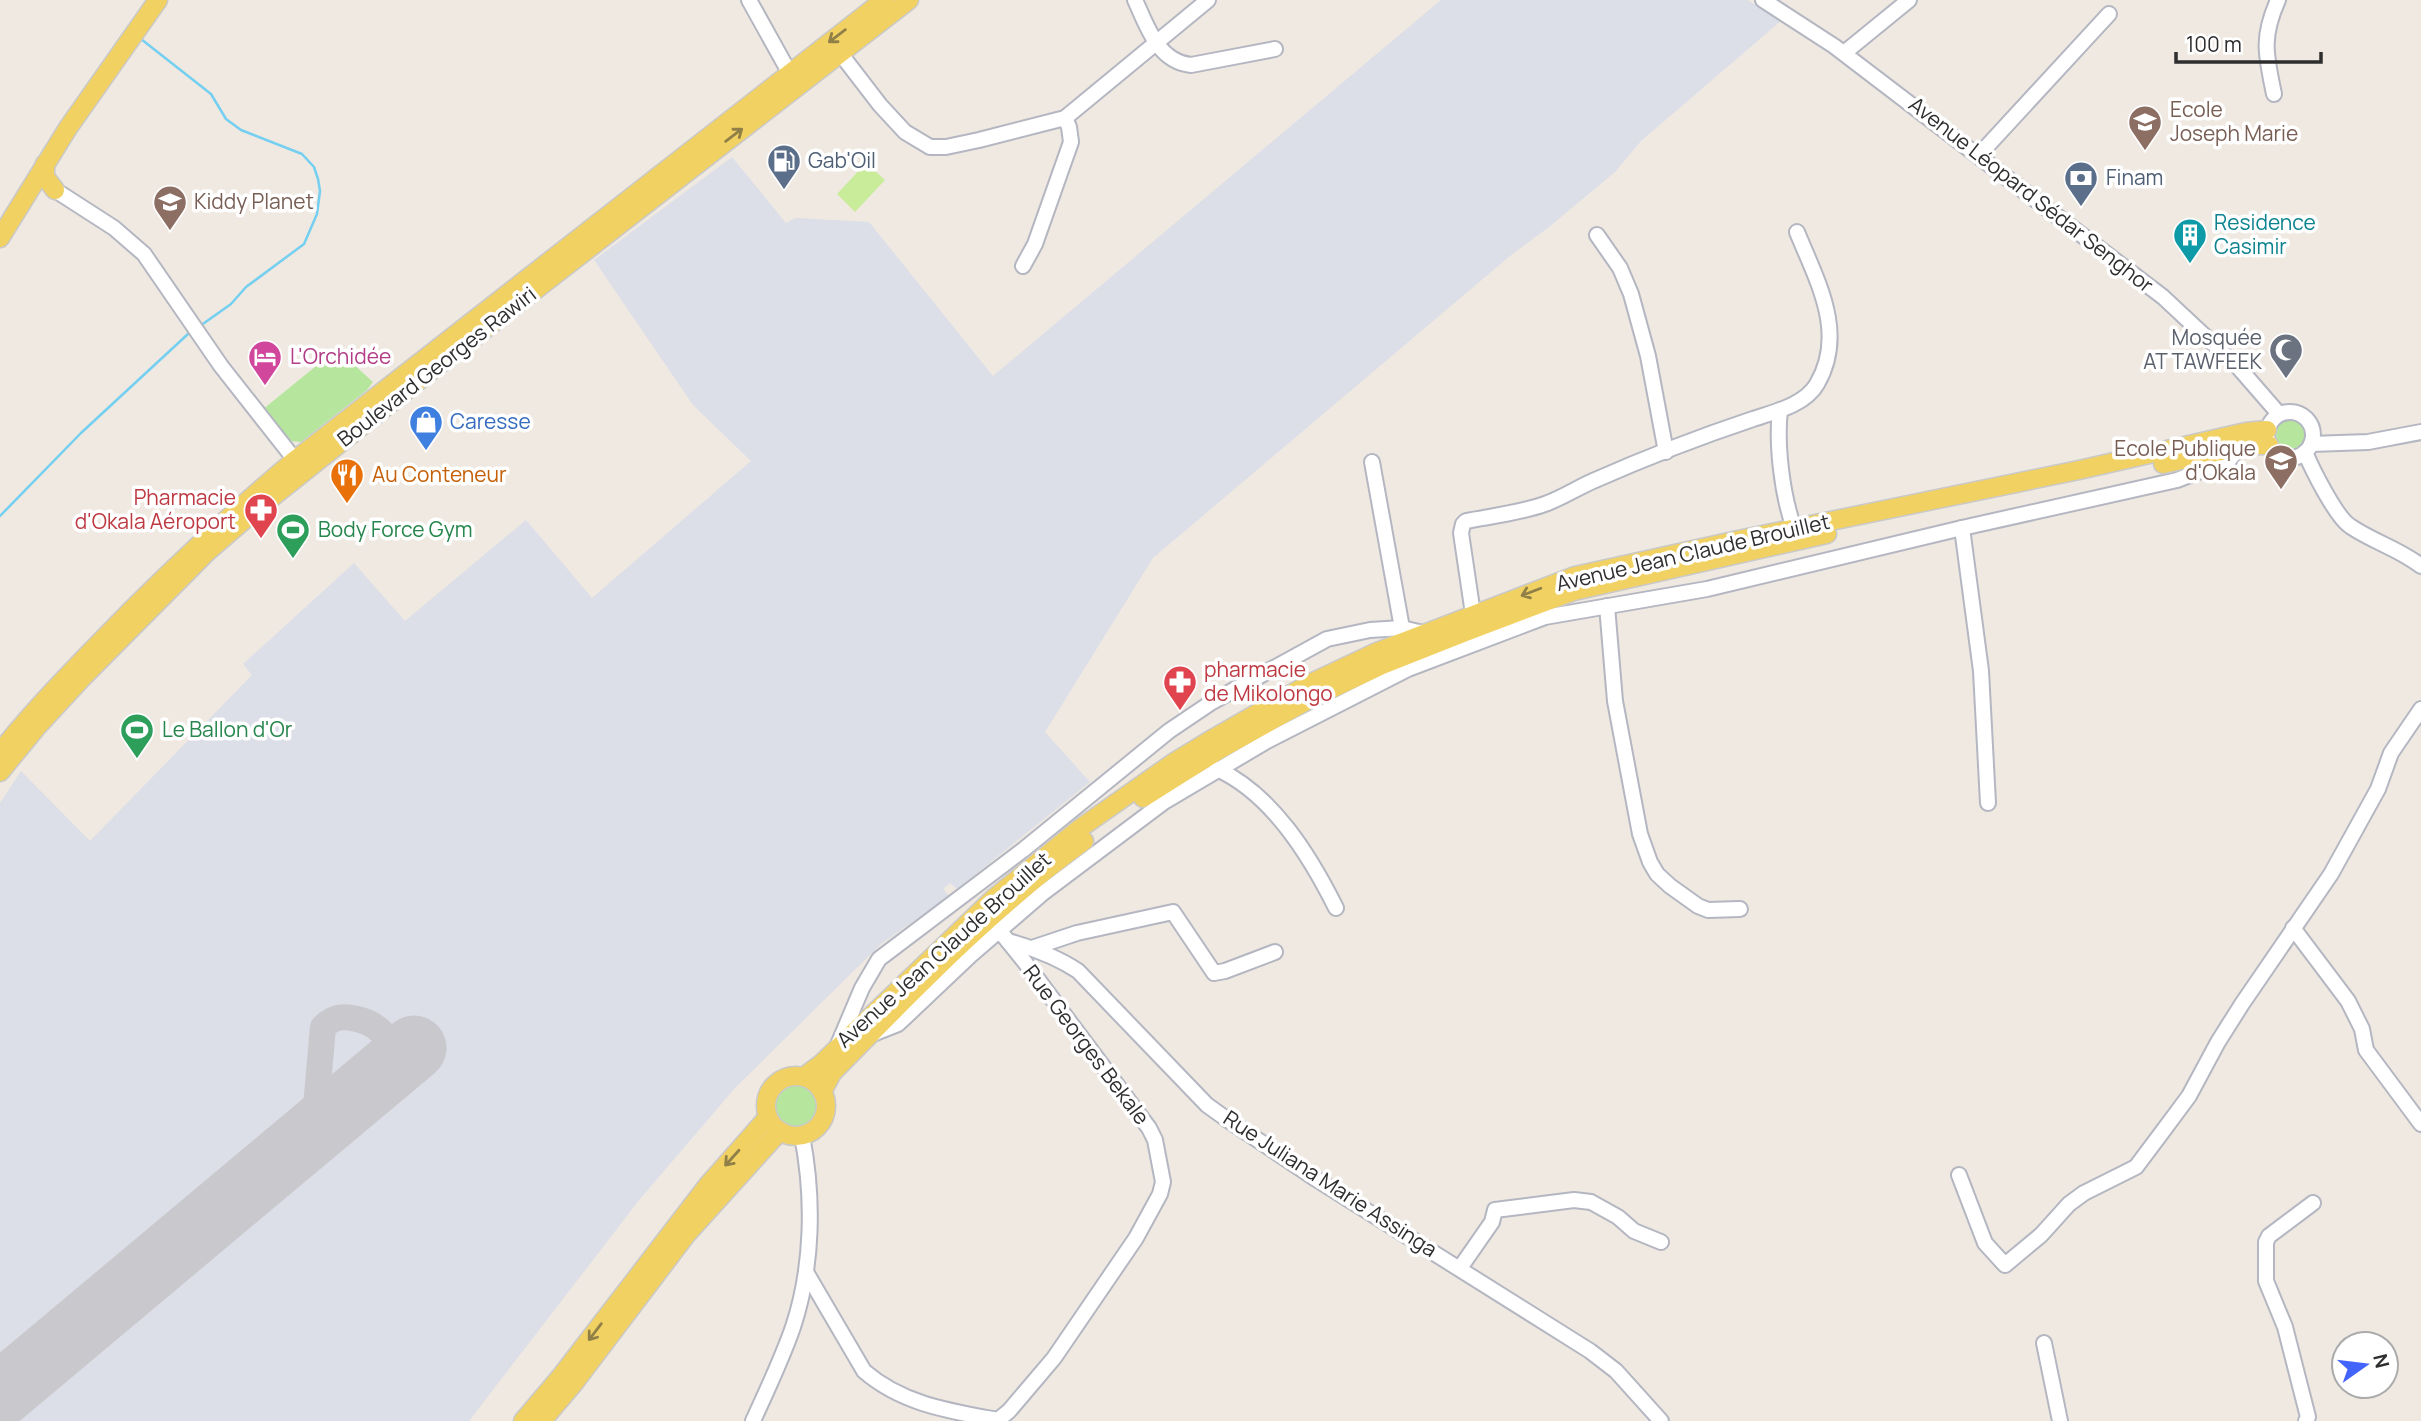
<svg xmlns="http://www.w3.org/2000/svg" width="2421" height="1421" viewBox="0 0 2421 1421" font-family="Manrope,sans-serif">
<rect width="100%" height="100%" fill="#efe9e1"/>
<!-- airport -->
<path fill="#dcdee8" d="M1441,0H1747L1782,20L1641,141L1615,172L1549,227L1510,256L1153,558L1045,732L1090,782L957,889L950,883L943,889L949,896L881,944L735,1088L640,1199L469,1421H0V803L21,771L90,841L252,675L243,664L354,563L405,621L526,520L592,598L751,461L693,405L594,260L732,157L786,223L796,218L869,222L993,376Z"/>
<!-- green -->
<g fill="#b6e59e">
<path d="M339,351L373,382L367,390L301,442L289,441L262,410L331,354Z"/>
<circle cx="2291" cy="434" r="15"/>
<circle cx="797" cy="1106" r="22"/>
</g>
<!-- pitch -->
<path fill="#c9ec9a" d="M866,163L885,180L855,212L837,194Z"/>
<g fill="none" stroke-linecap="round" stroke-linejoin="round">
<!-- stream -->
<g stroke="#75cff0" stroke-width="2.5">
<path d="M141,39L211,94L226,119L241,130L302,154L314,167L318,179L320,191L317,214L304,244L246,287L231,304L200,326"/>
<path d="M0,516L81,433L188,334"/>
</g>
<!-- taxiway -->
<path stroke="#c9c8cc" stroke-width="26" d="M293,1149L315,1118L323,1027C334,1016 343,1016 357,1019C415,1032 404,1120 336,1113"/>
<!-- runway -->
<path stroke="#c9c8cc" stroke-width="65" d="M0,1395L414,1048"/>
<!-- minor casing -->
<g stroke="#b4b7c1" stroke-width="18">
<g id="minor">
<path d="M749,0L789,72"/>
<path d="M1135,0C1147,26 1158,62 1191,65L1275,49"/>
<path d="M1763,0L1834,46L2163,297L2239,368L2279,414"/>
<path d="M840,53L880,105L905,132L930,147H946L979,140L1065,118L1208,0"/>
<path d="M1844,53L1909,0"/>
<path d="M2274,94C2266,55 2261,38 2278,0"/>
<path d="M1979,155L2109,14"/>
<path d="M55,190L114,228L144,254L221,366L295,460"/>
<path d="M1597,235L1620,268L1631,294L1648,356L1666,452"/>
<path d="M1023,266L1035,244L1071,142L1069,127L1065,118"/>
<path d="M1780,410C1776,444 1782,495 1794,528"/>
<circle cx="2290" cy="435" r="23"/>
<path d="M2311,444L2368,442L2421,432"/>
<path d="M2305,452C2312,469 2336,517 2350,526C2373,542 2398,548 2421,566"/>
<path d="M1372,462L1402,628"/>
<path d="M1962,528L1981,671L1988,803"/>
<path d="M1607,606L1615,701L1640,834L1650,862L1657,874L1670,886L1698,906L1708,910L1740,909"/>
<path d="M1473,614L1461,533L1463,524L1466,521C1492,516 1520,513 1545,504C1562,498 1577,488 1593,481C1645,458 1699,437 1753,419C1774,412 1805,405 1817,384C1847,333 1817,281 1797,232"/>
<path d="M1217,769C1272,794 1310,856 1336,908"/>
<path d="M2293,928L2348,1001L2362,1029L2366,1050L2421,1124"/>
<path d="M1008,941C1033,948 1057,957 1078,971L1207,1105L1225,1118L1316,1179L1590,1351L1616,1371L1661,1421"/>
<path d="M1032,948L1077,933L1173,912L1214,973L1225,971L1275,952"/>
<path d="M870,1035L898,1024L971,955L1043,893L1164,802L1267,741L1408,669L1545,617L1707,589L1962,528L2177,480L2229,460L2239,448"/>
<path d="M837,1047L862,988L879,959L1023,850L1169,731L1212,702L1327,639L1370,630L1402,628L1423,633"/>
<path d="M1959,1175L1985,1243L2005,1265L2041,1235L2069,1204L2084,1193L2136,1167L2163,1131L2189,1096L2218,1042L2242,1004L2331,874L2378,789L2391,753L2421,709"/>
<path d="M1460,1268L1492,1222L1495,1210L1574,1200L1591,1202L1618,1217L1634,1231L1661,1242"/>
<path d="M806,1272L864,1371C902,1404 949,1411 998,1420L1009,1411L1054,1358L1136,1238L1160,1194L1163,1182L1155,1140L1149,1128L1024,961L999,930"/>
<path d="M2044,1343L2060,1421"/>
<path d="M753,1421C767,1390 782,1359 793,1327C813,1267 814,1197 802,1136"/>
<path d="M2306,1421L2308,1417L2285,1327L2266,1281V1242L2269,1236L2313,1203"/>
</g>
</g>
<!-- major casing -->
<g stroke="#c9c9c9" stroke-width="21">
<g id="major">
<path d="M45,164V177L55,190"/>
<path d="M0,238L68,128L158,0"/>
<path d="M2163,464L2250,445H2269"/>
<path d="M1,751C32,712 67,676 102,640C164,576 227,517 295,460L884,0"/>
<path d="M0,772L36,728L84,676L207,552L251,514L423,377L909,0"/>
<path d="M1143,798L1219,750L1312,698L1380,666L1466,632L1574,591L1827,534"/>
<path d="M805,1076L821,1064L994,898L1079,829L1173,763L1214,738L1307,685L1377,652L1575,576L1743,539L2079,470L2246,432L2267,430"/>
<circle cx="796" cy="1106" r="30"/>
<path d="M822,1092L832,1073C912,992 992,908 1084,841"/>
<path d="M523,1421L562,1375L708,1185L768,1117"/>
<path d="M542,1421L574,1383L686,1235L780,1131"/>
</g>
</g>
<!-- minor -->
<use href="#minor" stroke="#fff" stroke-width="14"/>
<!-- major -->
<use href="#major" stroke="#f2d163" stroke-width="18"/>
</g>
<!-- one-way arrows -->
<defs><path id="oneway-shaft" d="M-6 0H5M1.5-3L5.5 0L1.5 3" fill="none" stroke-width="1.6" stroke-linecap="round" stroke-linejoin="round" transform="scale(1.75)"/></defs>
<g stroke="#908048">
<use href="#oneway-shaft" transform="translate(837 36) rotate(143)"/>
<use href="#oneway-shaft" transform="translate(734 135) rotate(-37)"/>
<use href="#oneway-shaft" transform="translate(1531 592) rotate(159)"/>
<use href="#oneway-shaft" transform="translate(732 1158) rotate(132)"/>
<use href="#oneway-shaft" transform="translate(595 1332) rotate(127)"/>
</g>
<!-- icons -->
<defs>
<g id="school-pin" transform="scale(1.75)"><path d="M0 17L-7.5 6A9.5 9.5 0 1 1 7.5 6Z" fill="#8d6e63" stroke="#fff"/><path d="M0-5L7-2L0 1L-7-2ZM-4 1L0 2.5L4 1V4Q0 6-4 4Z" fill="#fff"/></g>
<g id="fuel-pin" transform="scale(1.75)"><path d="M0 17L-7.5 6A9.5 9.5 0 1 1 7.5 6Z" fill="#5c6f8a" stroke="#fff"/><path d="M-5.5-6h7V0h2V4h1.3V-2.5L3-4.5l.8-.8L6-3V5H2.5V1h-1V6h-7ZM-4.2-4.7v3.2H.2V-4.7Z" fill="#fff"/></g>
<g id="bank-pin" transform="scale(1.75)"><path d="M0 17L-7.5 6A9.5 9.5 0 1 1 7.5 6Z" fill="#5c6f8a" stroke="#fff"/><path d="M-6-4H6V4H-6ZM0-2.3a2.3 2.3 0 1 0 0 4.6a2.3 2.3 0 1 0 0-4.6Z" fill="#fff"/></g>
<g id="building-pin" transform="scale(1.75)"><path d="M0 17L-7.5 6A9.5 9.5 0 1 1 7.5 6Z" fill="#0f9aa8" stroke="#fff"/><path d="M-4-6H4V6H1V3H-1V6H-4ZM-2.5-4.3h1.7v1.8h-1.7ZM.8-4.3h1.7v1.8H.8ZM-2.5-1h1.7V.8h-1.7ZM.8-1h1.7V.8H.8Z" fill="#fff"/></g>
<g id="mosque-pin" transform="scale(1.75)"><path d="M0 17L-7.5 6A9.5 9.5 0 1 1 7.5 6Z" fill="#6b7280" stroke="#fff"/><path d="M3.5-4.9A6 6 0 1 0 3.5 4.9A5 5 0 1 1 3.5-4.9Z" fill="#fff"/></g>
<g id="hotel-pin" transform="scale(1.75)"><path d="M0 17L-7.5 6A9.5 9.5 0 1 1 7.5 6Z" fill="#d1479c" stroke="#fff"/><path d="M-6-4.5h1.5V1H6V5H4.5V3h-9V5H-6ZM-4 0a1.8 1.8 0 1 1 3.6 0ZM.5 0V-2.5h3Q6-2.5 6 0Z" fill="#fff"/></g>
<g id="shop-pin" transform="scale(1.75)"><path d="M0 17L-7.5 6A9.5 9.5 0 1 1 7.5 6Z" fill="#3f7fe0" stroke="#fff"/><path d="M-5-2.5h2.3a2.7 3.5 0 0 1 5.4 0H5L5.5 6h-11ZM-1.5-2.5h3a1.5 2.3 0 0 0-3 0Z" fill="#fff"/></g>
<g id="restaurant-pin" transform="scale(1.75)"><path d="M0 17L-7.5 6A9.5 9.5 0 1 1 7.5 6Z" fill="#e8710a" stroke="#fff"/><path d="M-5-6h1v4h1v-4h1v4h1v-4h1v5L-1.5 .5V6h-2V.5L-5-1ZM5-6V6H3V1.5H1.5Q1.5-4 5-6Z" fill="#fff"/></g>
<g id="pharmacy-pin" transform="scale(1.75)"><path d="M0 17L-7.5 6A9.5 9.5 0 1 1 7.5 6Z" fill="#e0444e" stroke="#fff"/><path d="M-2-6h4v4h4v4h-4v4h-4v-4h-4v-4h4Z" fill="#fff"/></g>
<g id="stadium-pin" transform="scale(1.75)"><path d="M0 17L-7.5 6A9.5 9.5 0 1 1 7.5 6Z" fill="#2e9e5b" stroke="#fff"/><path d="M0-5a6.5 5 0 1 0 0 10a6.5 5 0 1 0 0-10ZM-3.5-1.8h7v3.6h-7Z" fill="#fff"/></g>
</defs>
<g fill-rule="evenodd">
<use href="#school-pin" x="2145" y="122"/>
<use href="#fuel-pin" x="784" y="161"/>
<use href="#bank-pin" x="2081" y="178"/>
<use href="#school-pin" x="170" y="202"/>
<use href="#building-pin" x="2190" y="235"/>
<use href="#mosque-pin" x="2286" y="350"/>
<use href="#hotel-pin" x="265" y="357"/>
<use href="#shop-pin" x="426" y="422"/>
<use href="#school-pin" x="2281" y="461"/>
<use href="#restaurant-pin" x="347" y="475"/>
<use href="#pharmacy-pin" x="261" y="510"/>
<use href="#stadium-pin" x="293" y="530"/>
<use href="#pharmacy-pin" x="1180" y="682"/>
<use href="#stadium-pin" x="137" y="730"/>
</g>
<g text-anchor="middle" stroke-width="7" stroke-linejoin="round" paint-order="stroke">
<!-- education labels -->
<g font-size="21" fill="#785e54" stroke="#fff" text-anchor="start">
<text x="2170" y="117">Ecole<tspan x="2170" dy="24">Joseph Marie</tspan></text>
<text x="194" y="209">Kiddy Planet</text>
<text x="2256" y="456" text-anchor="end">Ecole Publique<tspan x="2256" dy="24">d'Okala</tspan></text>
</g>
<!-- service labels -->
<g font-size="21" fill="#4e5e75" stroke="#fff" text-anchor="start">
<text x="808" y="168">Gab'Oil</text>
<text x="2106" y="185">Finam</text>
</g>
<!-- street labels -->
<g font-size="21" fill="#2e2e2e" stroke="#fff">
<text transform="translate(2031 195) rotate(38)" y="7">Avenue Léopard Sédar Senghor</text>
<text transform="translate(437 367) rotate(-38)" y="7">Boulevard Georges Rawiri</text>
<text transform="translate(1693 553) rotate(-13)" y="7">Avenue Jean Claude Brouillet</text>
<text transform="translate(944 950) rotate(-42)" y="7">Avenue Jean Claude Brouillet</text>
<text transform="translate(1086 1045) rotate(53)" y="7">Rue Georges Bekale</text>
<text transform="translate(1330 1184) rotate(33)" y="7">Rue Juliana Marie Assinga</text>
</g>
<!-- culture labels -->
<g font-size="21" fill="#0d838f" stroke="#fff" text-anchor="start">
<text x="2214" y="230">Residence<tspan x="2214" dy="24">Casimir</tspan></text>
</g>
<!-- worship labels -->
<g font-size="21" fill="#5b616d" stroke="#fff" text-anchor="end">
<text x="2262" y="345">Mosquée<tspan x="2262" dy="24">AT TAWFEEK</tspan></text>
</g>
<!-- hotel labels -->
<g font-size="21" fill="#b23c85" stroke="#fff" text-anchor="start">
<text x="290" y="364">L'Orchidée</text>
</g>
<!-- shop labels -->
<g font-size="21" fill="#366cbe" stroke="#fff" text-anchor="start">
<text x="450" y="429">Caresse</text>
</g>
<!-- food labels -->
<g font-size="21" fill="#c56008" stroke="#fff" text-anchor="start">
<text x="372" y="482">Au Conteneur</text>
</g>
<!-- health labels -->
<g font-size="21" fill="#be3a42" stroke="#fff" text-anchor="end">
<text x="236" y="505">Pharmacie<tspan x="236" dy="24">d'Okala Aéroport</tspan></text>
<text x="1204" y="677" text-anchor="start">pharmacie<tspan x="1204" dy="24">de Mikolongo</tspan></text>
</g>
<!-- leisure labels -->
<g font-size="21" fill="#27864d" stroke="#fff" text-anchor="start">
<text x="318" y="537">Body Force Gym</text>
<text x="162" y="737">Le Ballon d'Or</text>
</g>
</g>
<!-- north arrow -->
<g transform="translate(2365 1365) rotate(76)"><circle r="33" fill="#ffffff" stroke="#ababab" stroke-width="2"/>
<path d="M0-5L12 26L0 18L-12 26Z" fill="#4264fb"/>
<text y="-10" font-size="19" font-weight="bold" text-anchor="middle" fill="#2e2e2e">N</text>
</g>
<!-- scale -->
<path d="M2176 52v10h145v-10" fill="none" stroke="#2e2e2e" stroke-width="3.5"/>
<text x="2186" y="52" font-size="21" fill="#2e2e2e" stroke="#ffffff" stroke-width="5" paint-order="stroke">100 m</text>
</svg>
